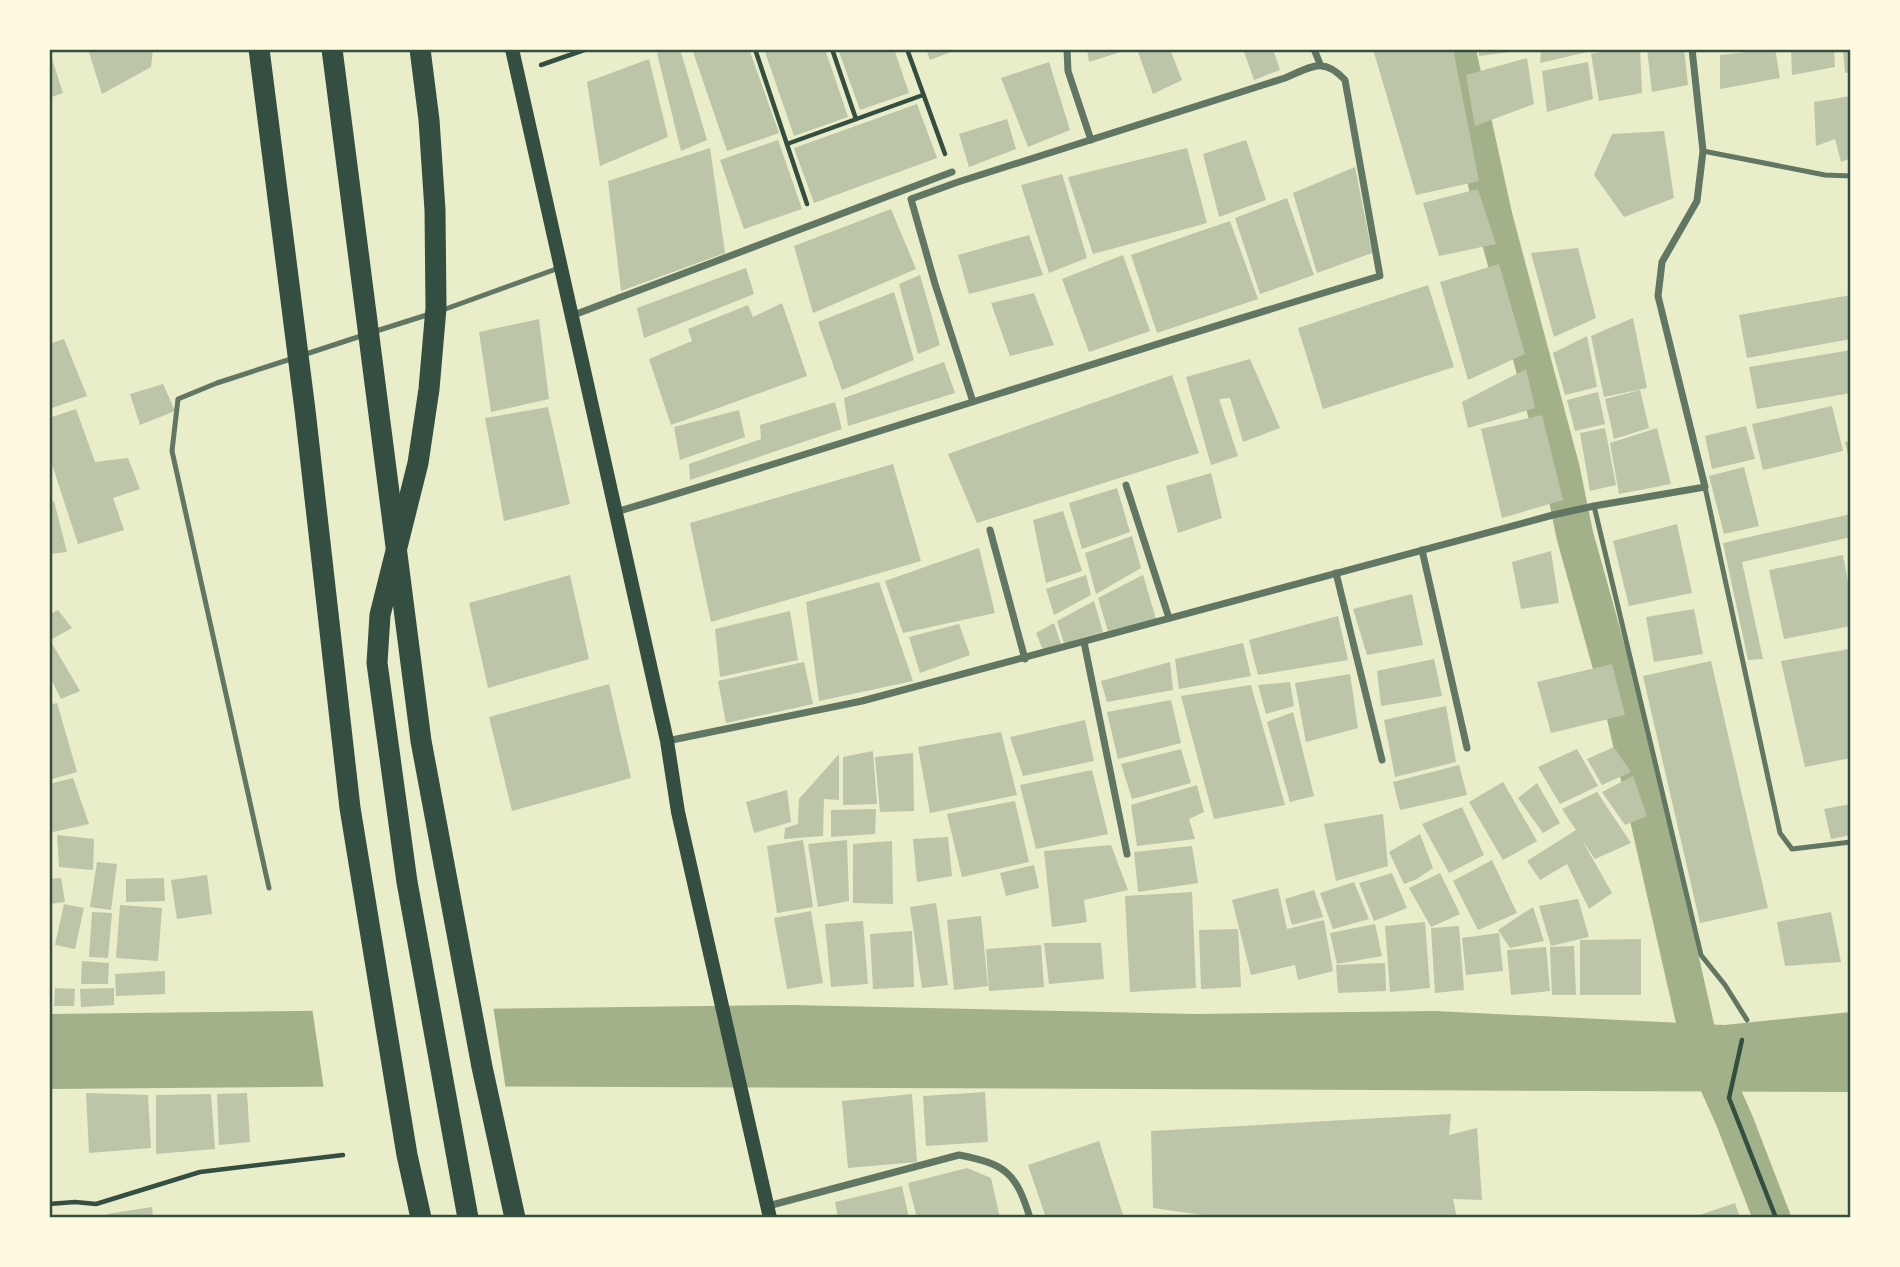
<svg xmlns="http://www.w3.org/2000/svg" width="1900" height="1267" viewBox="0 0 1900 1267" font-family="'Open Sans',sans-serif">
<rect width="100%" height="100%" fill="#e9edc9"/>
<!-- water -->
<path fill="#a3b18a" d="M792,1005L1195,1014L1435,1011L1724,1025L1851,1012V1092L395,1086L49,1089V1014Z"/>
<!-- pier -->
<path fill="#e9edc9" d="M493,1005L506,1090H324L312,1007Z"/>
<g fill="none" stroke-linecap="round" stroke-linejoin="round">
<!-- canal -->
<path stroke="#a3b18a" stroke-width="37" d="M1457,49L1494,217L1561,468L1575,536L1625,715L1699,1041L1735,1122L1772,1218"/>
</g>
<!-- building -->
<g fill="#bcc5a7">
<path d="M88,49H153L151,67L102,94Z"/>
<path d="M668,49H680L707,140L681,151L657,53Z"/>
<path d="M692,49H749L779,133L727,151Z"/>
<path d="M764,49H825L848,117L794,136Z"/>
<path d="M838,49H894L909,93L860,110Z"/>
<path d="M926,49H959L930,60Z"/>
<path d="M1087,49H1127V50L1089,62Z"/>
<path d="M1137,49H1170L1182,80L1153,94Z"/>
<path d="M1243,49H1273L1280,70L1254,80Z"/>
<path d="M1373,49H1453L1479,181L1416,195Z"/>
<path d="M1479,49H1518L1519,51L1479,56Z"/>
<path d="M1541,49H1596V50L1540,63Z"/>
<path d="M1615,49H1640L1642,93L1599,101L1591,54Z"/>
<path d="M1647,49H1684L1688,85L1652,92Z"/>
<path d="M1775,49L1780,78L1720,89V55Z"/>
<path d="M1791,49H1834L1835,67L1792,75Z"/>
<path d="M1843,49H1851V72L1845,73Z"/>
<path d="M49,50L63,93L49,98Z"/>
<path d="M1527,58L1534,104L1475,126L1466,75Z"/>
<path d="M649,59L668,137L600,166L587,82Z"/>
<path d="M1049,62L1070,130L1028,147L1001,78Z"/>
<path d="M1588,62L1593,99L1547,112L1542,71Z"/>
<path d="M1851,96V158L1841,162L1835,139L1816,146L1814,102Z"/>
<path d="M917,104L937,158L814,203L794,148Z"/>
<path d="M1007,119L1016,149L969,167L959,134Z"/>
<path d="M1664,131L1674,198L1624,217L1594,175L1612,134Z"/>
<path d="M778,140L802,209L744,229L720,160Z"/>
<path d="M1246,140L1266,200L1219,217L1203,154Z"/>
<path d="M710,148L725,253L621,291L608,181Z"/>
<path d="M1187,148L1207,223L1093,254L1068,177Z"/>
<path d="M1355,167L1372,253L1317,273L1293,193Z"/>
<path d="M1062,174L1087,258L1049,273L1021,185Z"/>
<path d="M1478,189L1496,244L1439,256L1423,203Z"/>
<path d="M1287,198L1314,275L1260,294L1235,218Z"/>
<path d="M891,209L916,269L813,313L794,246Z"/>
<path d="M1230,221L1258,299L1157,333L1131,255Z"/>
<path d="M1029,235L1043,275L969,294L958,255Z"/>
<path d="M1578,248L1596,318L1554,337L1531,253Z"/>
<path d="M1123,255L1150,331L1089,352L1062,279Z"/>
<path d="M1499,264L1525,354L1468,380L1440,282Z"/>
<path d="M746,268L754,294L644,338L637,308Z"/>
<path d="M920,275L940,345L918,354L899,284Z"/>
<path d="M1428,285L1454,367L1323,409L1298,328Z"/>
<path d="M894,292L914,360L842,390L818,322Z"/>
<path d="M1034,293L1054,345L1010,356L991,303Z"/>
<path d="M1851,295V339L1747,358L1739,315Z"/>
<path d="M782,303L807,376L671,425L649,359L692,341L688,329L748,305L753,317Z"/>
<path d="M1633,318L1647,388L1604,397L1591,336Z"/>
<path d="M539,319L549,399L491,412L479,332Z"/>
<path d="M1587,336L1597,387L1565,395L1553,353Z"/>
<path d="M64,339L87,396L49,409V344Z"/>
<path d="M1851,350V393L1757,409L1749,367Z"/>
<path d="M1250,359L1280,428L1243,442L1230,398L1219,399L1238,456L1211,465L1186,377Z"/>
<path d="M944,362L955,393L848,426L844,398Z"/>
<path d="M1526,369L1535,408L1468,428L1462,402Z"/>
<path d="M1172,375L1199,453L977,523L948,454Z"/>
<path d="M163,384L175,411L140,425L130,394Z"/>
<path d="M1640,390L1649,428L1614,439L1605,399Z"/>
<path d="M1598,392L1605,424L1575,431L1567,400Z"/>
<path d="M835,402L842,429L690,480L689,464L761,439L760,425Z"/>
<path d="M1832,406L1843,451L1763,470L1752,424Z"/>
<path d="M548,407L570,504L504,521L485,418Z"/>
<path d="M76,409L95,462L128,458L140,489L113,498L124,530L78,544L49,455V418Z"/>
<path d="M739,410L745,437L680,460L674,427Z"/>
<path d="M1542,415L1563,500L1502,518L1481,429Z"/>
<path d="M1746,426L1755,459L1712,469L1705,436Z"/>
<path d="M1605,428L1616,485L1590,491L1580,433Z"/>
<path d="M1657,428L1671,484L1619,494L1610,443Z"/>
<path d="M1851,441V463H1850L1845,442Z"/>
<path d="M893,464L921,561L711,622L690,523Z"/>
<path d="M1744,467L1759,526L1724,534L1709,476Z"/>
<path d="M1211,473L1222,518L1178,533L1166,486Z"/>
<path d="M1117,488L1130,532L1082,549L1069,503Z"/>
<path d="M54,501L67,552L49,554V502Z"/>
<path d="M1063,511L1082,571L1046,583L1033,520Z"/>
<path d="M1851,514V537L1742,562L1763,659L1748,660L1723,543Z"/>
<path d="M1677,524L1692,593L1629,606L1613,541Z"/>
<path d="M1132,536L1141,568L1096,594L1085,553Z"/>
<path d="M979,548L995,613L903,633L885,581Z"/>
<path d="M1551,551L1559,603L1521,609L1512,562Z"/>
<path d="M1843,555L1851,598V626L1784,639L1769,570Z"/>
<path d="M570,575L589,659L488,688L469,603Z"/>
<path d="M1086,575L1091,595L1054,615L1046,589Z"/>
<path d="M1143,575L1156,619L1108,631L1098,598Z"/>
<path d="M879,582L913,681L819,701L806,602Z"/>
<path d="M1412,594L1423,645L1367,655L1353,609Z"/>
<path d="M1094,601L1103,632L1064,643L1057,621Z"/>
<path d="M1694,609L1703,654L1654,662L1646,617Z"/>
<path d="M58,610L72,628L50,640L80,691L61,699L49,675V615Z"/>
<path d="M790,611L798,660L720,677L715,629Z"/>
<path d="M1338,616L1348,660L1258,675L1249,640Z"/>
<path d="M1054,623L1061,644L1043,650L1036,633Z"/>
<path d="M959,624L970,655L920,673L909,637Z"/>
<path d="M1243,643L1251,676L1179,689L1175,659Z"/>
<path d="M1849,649L1851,758L1805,767L1781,661Z"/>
<path d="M1434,659L1442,696L1381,706L1377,671Z"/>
<path d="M1711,661L1768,908L1700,923L1643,676Z"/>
<path d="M804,662L813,704L726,723L718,681Z"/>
<path d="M1170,662L1173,690L1107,702L1101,681Z"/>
<path d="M1612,664L1625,715L1551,733L1537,682Z"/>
<path d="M1350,674L1358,728L1306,742L1295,683Z"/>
<path d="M1290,682L1294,706L1266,714L1258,685Z"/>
<path d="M609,684L631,778L512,811L489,717Z"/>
<path d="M1251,685L1285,805L1214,819L1181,696Z"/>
<path d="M1171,700L1181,743L1118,759L1107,712Z"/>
<path d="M57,703L77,772L49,780V705Z"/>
<path d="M1446,706L1456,762L1395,777L1384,720Z"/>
<path d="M1293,712L1314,796L1290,802L1267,722Z"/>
<path d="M1085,720L1094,761L1023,776L1010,737Z"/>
<path d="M1001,732L1017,795L930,813L918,747Z"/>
<path d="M1614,747L1631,772L1602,785L1587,759Z"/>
<path d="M1181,749L1191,783L1132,799L1121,764Z"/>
<path d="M1577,749L1598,786L1560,804L1538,767Z"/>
<path d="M873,751L877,804L843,805V757Z"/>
<path d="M913,753L914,811L880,812L875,757Z"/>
<path d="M839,754V800L824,799L823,836L784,839L785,828L798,824L799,799Z"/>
<path d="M1459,765L1467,795L1400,810L1393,782Z"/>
<path d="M1092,770L1108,834L1036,849L1020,785Z"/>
<path d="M1633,776L1647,816L1625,825L1602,792Z"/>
<path d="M73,778L89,824L49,833V784Z"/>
<path d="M1503,782L1537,841L1503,860L1469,802Z"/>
<path d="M1537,783L1560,823L1543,833L1518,798Z"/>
<path d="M1197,785L1204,812L1189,819L1195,839L1137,846L1131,805Z"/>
<path d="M787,790L791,822L754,833L746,802Z"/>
<path d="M1597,792L1631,843L1595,859L1582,840L1612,893L1589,909L1567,864L1540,880L1527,861L1576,830L1562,809Z"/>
<path d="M1015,801L1029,862L962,877L947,814Z"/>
<path d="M1851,804V835L1831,839L1824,809Z"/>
<path d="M1462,807L1484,855L1449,873L1422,824Z"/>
<path d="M876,809L875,834L831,837V810Z"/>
<path d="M1383,814L1388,866L1336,881L1324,824Z"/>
<path d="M1420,834L1433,868L1417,879L1404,884L1389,852Z"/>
<path d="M57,835L94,839L93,870L59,867Z"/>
<path d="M948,837L952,876L917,882L913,839Z"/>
<path d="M803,840L813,907L777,913L767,846Z"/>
<path d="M847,840L849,901L818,907L808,844Z"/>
<path d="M892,841L893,904L853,903V844Z"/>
<path d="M1111,845L1128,890L1084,900L1087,922L1052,927L1044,851Z"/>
<path d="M1192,846L1198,883L1138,892L1134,852Z"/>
<path d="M1492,860L1517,913L1478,930L1453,881Z"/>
<path d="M97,862L117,864L111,910L90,907Z"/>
<path d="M1034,865L1039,888L1006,896L1000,873Z"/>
<path d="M1392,873L1407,908L1374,921L1359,883Z"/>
<path d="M1440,873L1460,914L1431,927L1409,888Z"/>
<path d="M207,875L212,914L177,919L171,880Z"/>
<path d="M61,878L65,902L49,904V879Z"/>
<path d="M164,878L165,901L126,902V879Z"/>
<path d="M1354,882L1369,919L1333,929L1320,893Z"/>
<path d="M1278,888L1287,929L1324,920L1333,971L1298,980L1295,965L1251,975L1232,900Z"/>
<path d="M1314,890L1323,917L1292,925L1285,899Z"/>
<path d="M1192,892L1196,988L1130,992L1125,896Z"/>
<path d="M1578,899L1589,937L1551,946L1539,906Z"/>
<path d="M936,903L948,985L922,988L910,907Z"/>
<path d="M64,904L84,908L75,949L55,945Z"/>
<path d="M120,905L162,908L158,961L116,958Z"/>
<path d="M1533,907L1544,941L1510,948L1498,930Z"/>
<path d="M811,911L823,983L787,989L774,918Z"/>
<path d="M92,912L112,913L108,958L89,957Z"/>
<path d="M1831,912L1841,962L1785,966L1777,922Z"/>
<path d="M981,916L988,986L954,990L947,920Z"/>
<path d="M863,921L868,984L831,987L825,924Z"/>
<path d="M1425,922L1430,988L1390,992L1385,926Z"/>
<path d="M1375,924L1382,956L1337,964L1330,933Z"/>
<path d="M1459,926L1464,990L1435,993L1431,928Z"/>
<path d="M1238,929L1241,987L1201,989L1199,930Z"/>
<path d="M912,931L914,987L873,989L870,934Z"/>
<path d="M1499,933L1503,971L1466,975L1462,938Z"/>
<path d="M1641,939V995H1580V940Z"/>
<path d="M1044,943H1101L1104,979L1049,984Z"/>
<path d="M1041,945L1044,987L989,991L986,949Z"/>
<path d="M1574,946L1576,995H1552L1550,947Z"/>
<path d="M1546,947L1550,991L1511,995L1507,950Z"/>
<path d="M82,961L109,963L108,984H81Z"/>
<path d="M1385,963L1386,991L1338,993L1336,965Z"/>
<path d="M165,971V994L116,996L115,974Z"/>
<path d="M55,988L75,989L74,1006H54Z"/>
<path d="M114,988V1005L81,1007L80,989Z"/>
<path d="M985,1092L988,1142L926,1146L923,1096Z"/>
<path d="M86,1093L148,1095L151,1148L89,1153Z"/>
<path d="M247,1093L250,1142L219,1145L217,1094Z"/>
<path d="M211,1094L215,1149L156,1154V1095Z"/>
<path d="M912,1094L917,1162L848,1168L842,1101Z"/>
<path d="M1451,1114L1449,1135L1477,1128L1482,1200L1453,1199L1457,1218H1224L1153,1208L1151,1131Z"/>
<path d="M1099,1141L1124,1218H1046L1028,1165Z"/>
<path d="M967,1168L991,1178L1000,1218H917L908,1183Z"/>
<path d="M902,1186L909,1218H838L835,1202Z"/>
<path d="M1735,1203L1740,1218H1691Z"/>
<path d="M152,1207L153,1218H108L107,1214Z"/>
</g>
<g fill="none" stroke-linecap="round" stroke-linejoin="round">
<!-- path -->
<g stroke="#344e41" stroke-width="4.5">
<path d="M755,49L807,204"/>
<path d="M832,49L856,119"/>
<path d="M907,49L945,154"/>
<path d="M541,65L587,49"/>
<path d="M787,144L923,95"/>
<path d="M1742,1040L1729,1098L1776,1218"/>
<path d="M49,1204L75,1202L96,1204L200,1172L343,1155"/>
</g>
<!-- service -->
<g stroke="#617663" stroke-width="5">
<path d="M1703,151L1825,175L1851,176"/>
<path d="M440,311L559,268"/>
<path d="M373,332L430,314"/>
<path d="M303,355L364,335"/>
<path d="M1705,487L1780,833L1792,849L1851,842"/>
<path d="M1594,506L1701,955L1725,985L1747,1020"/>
<path d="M269,888L172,451L178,399L217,383L294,358"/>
</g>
<!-- minor -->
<g stroke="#617663" stroke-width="7">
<path d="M1067,49L1068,71L1091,140"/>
<path d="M1314,49L1320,64"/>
<path d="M571,316L952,172"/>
<path d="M1126,485L1169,618"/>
<path d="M616,512C871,436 1125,352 1380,276L1345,80C1323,56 1311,67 1285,78L958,182L911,199L935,284L973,402"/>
<path d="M990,530L1025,659"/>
<path d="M1422,550L1467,748"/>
<path d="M1336,573L1382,760"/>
<path d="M1084,642L1127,854"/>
<path d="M667,741L862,701L1553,515L1594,506L1705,487L1658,296L1662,262L1697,201L1703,151L1692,49"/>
<path d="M768,1206L959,1155C1005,1164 1016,1172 1030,1218"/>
</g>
<!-- secondary -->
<path stroke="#344e41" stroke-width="14" d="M512,49L667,741L678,812L770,1218"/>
<!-- motorway -->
<g stroke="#344e41" stroke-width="21">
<path d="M259,49L305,410L350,808L407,1155L421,1218"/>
<path d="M332,49L421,741L482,1067L515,1218"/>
<path d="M420,49L429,120L435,210L436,308L429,389L418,463L380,615L377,663L407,882L468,1218"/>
</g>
</g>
<!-- border -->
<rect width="1900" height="1267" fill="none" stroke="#fefae0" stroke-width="102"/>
<rect x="51" y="51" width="1798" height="1165" fill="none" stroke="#344e41" stroke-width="2.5"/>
</svg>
